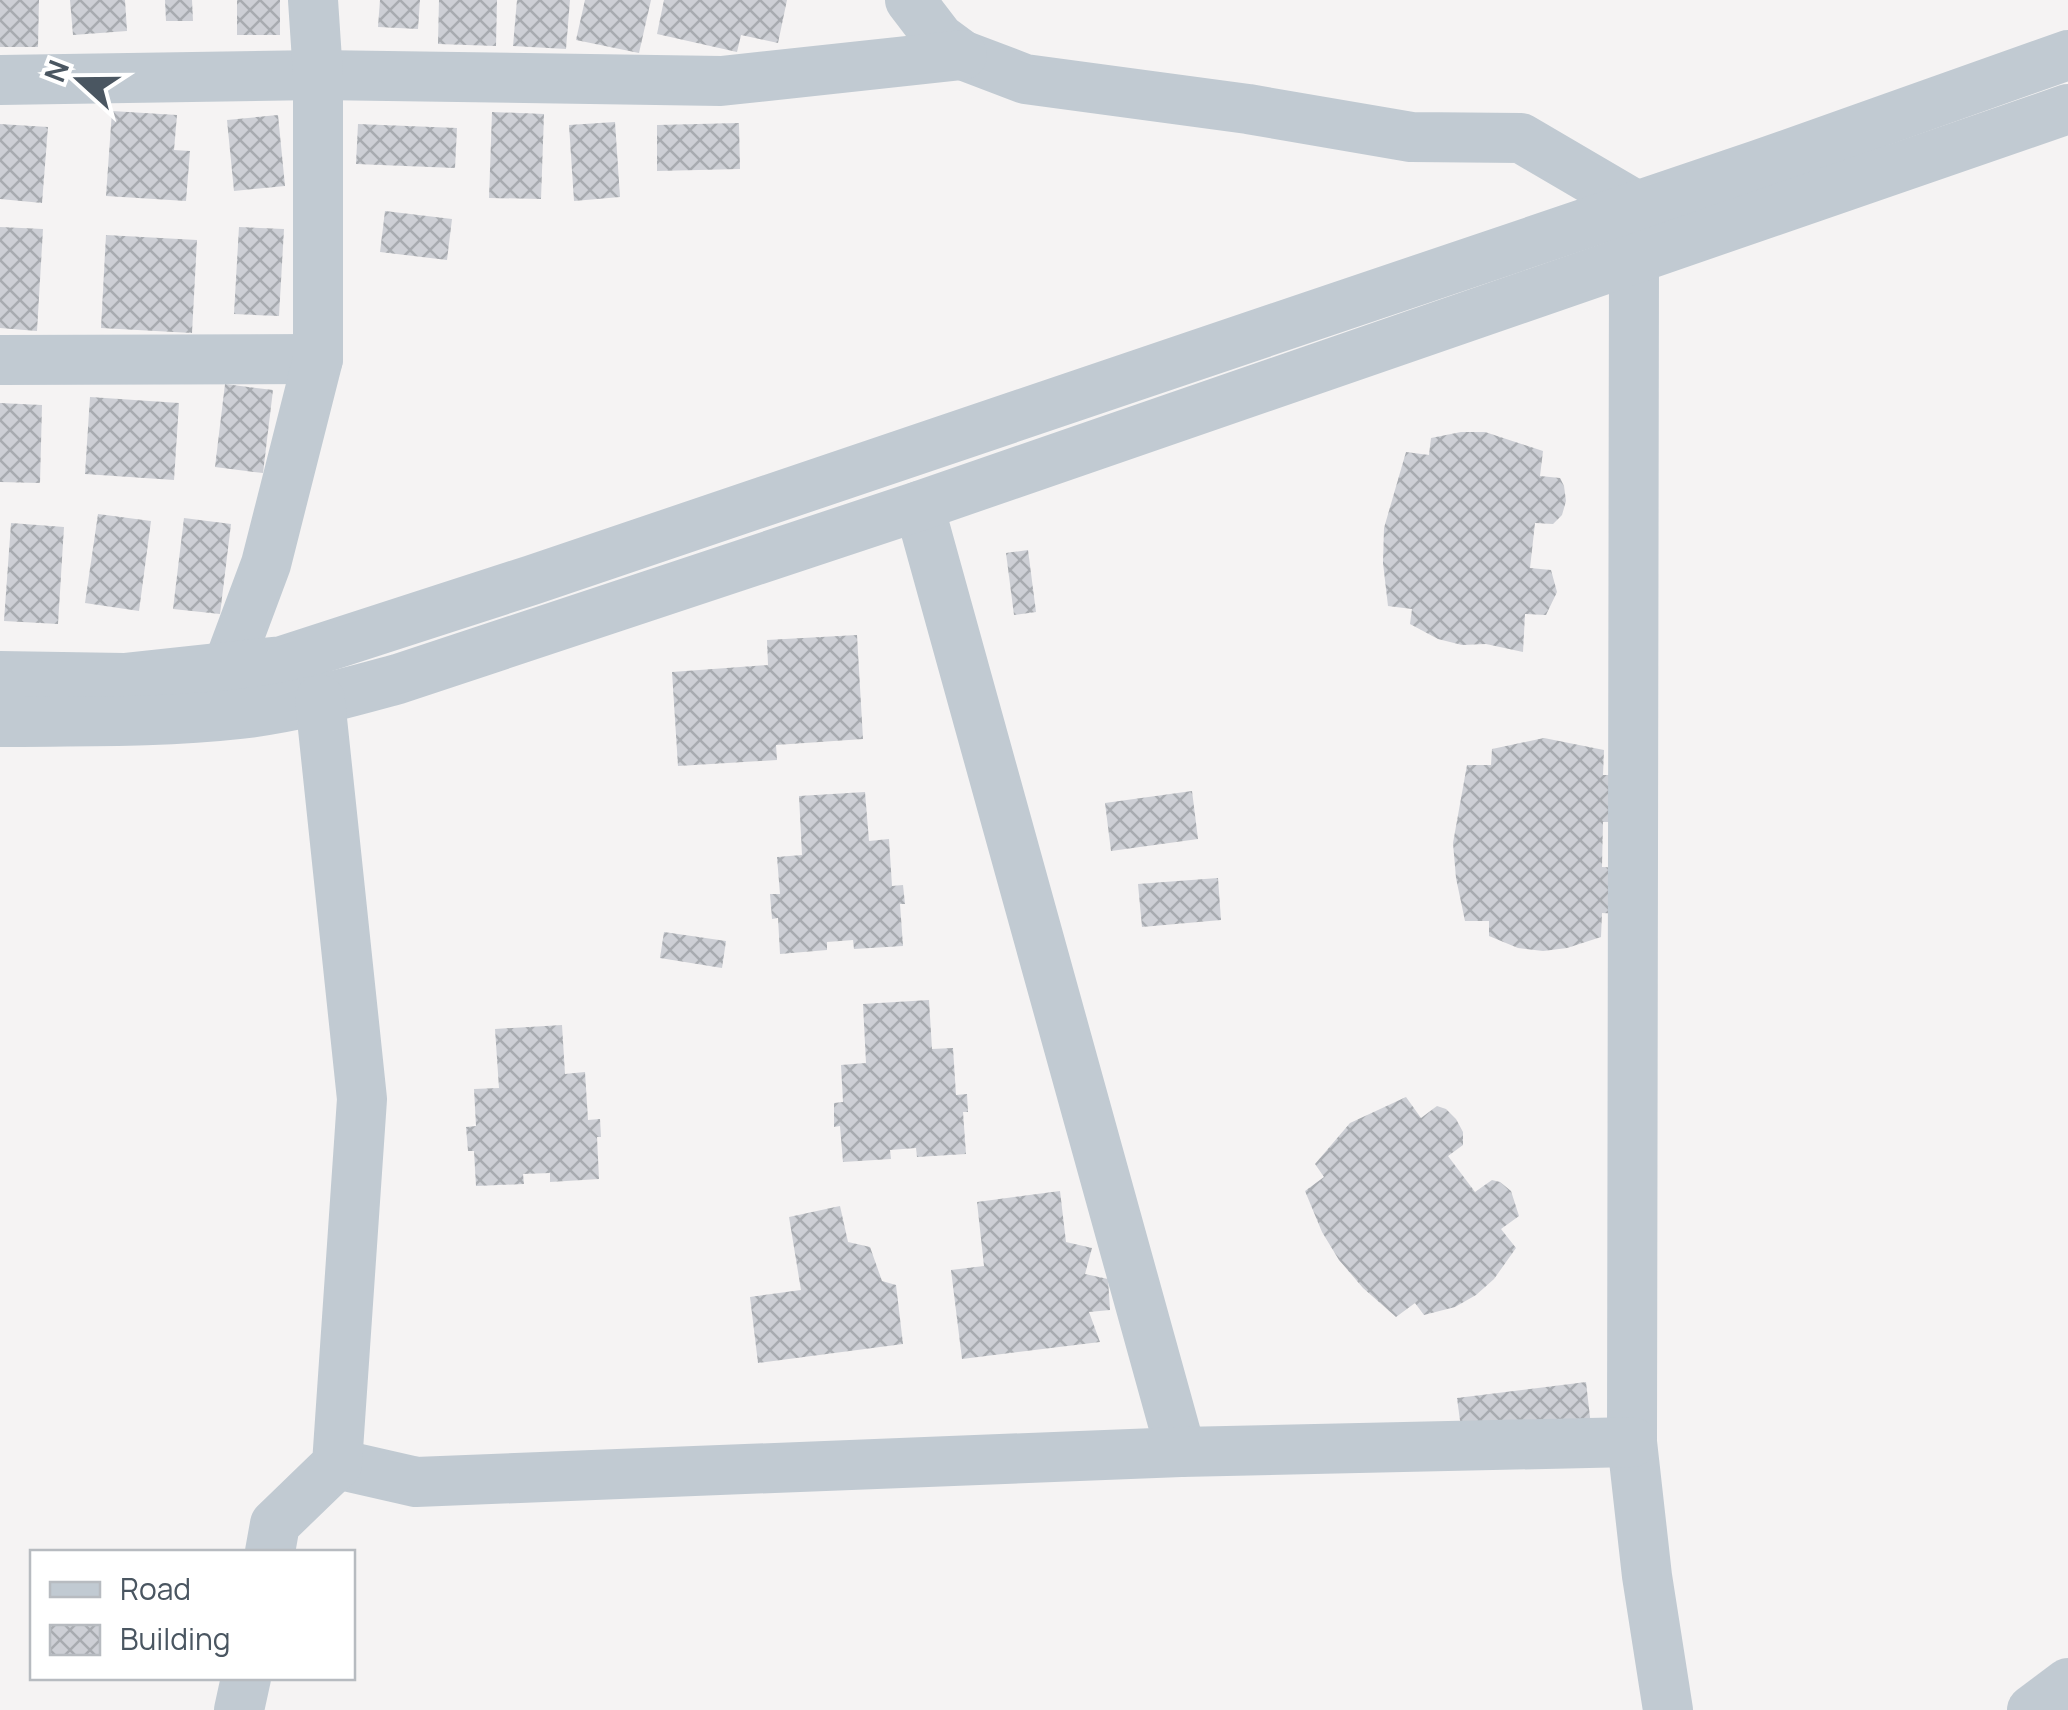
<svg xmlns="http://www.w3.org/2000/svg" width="2068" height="1710" viewBox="0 0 2068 1710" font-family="Manrope,sans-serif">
<defs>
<pattern id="building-cross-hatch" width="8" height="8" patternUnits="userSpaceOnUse" patternTransform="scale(2.5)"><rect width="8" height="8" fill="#cdcfd5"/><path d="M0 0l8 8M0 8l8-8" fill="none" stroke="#a8abb0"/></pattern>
</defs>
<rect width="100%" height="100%" fill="#f5f3f3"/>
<!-- building -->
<g fill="url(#building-cross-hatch)">
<path d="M0,0H39L38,47H0Z"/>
<path d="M70,0H125L127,31L73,35Z"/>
<path d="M165,0H192L193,21H166Z"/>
<rect x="237" y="0" width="43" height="35"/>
<path d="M380,0H420L418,29L378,27Z"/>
<path d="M439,0H497L496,46L438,44Z"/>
<path d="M517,0H570L566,49L513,46Z"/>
<path d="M585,0H651L639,53L576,40Z"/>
<path d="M664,0H787L778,43L741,35L737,52L657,34Z"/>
<path d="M112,111L177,115L174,150L190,151L186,201L106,196Z"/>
<path d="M492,112L544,114L541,199L489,198Z"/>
<path d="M278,115L285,186L234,191L227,120Z"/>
<path d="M615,122L620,197L574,201L569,125Z"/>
<path d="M739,123L740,169L657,171V125Z"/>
<path d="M0,124L48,127L42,203L0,199Z"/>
<path d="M358,124L457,128L455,168L356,164Z"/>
<path d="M385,211L452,219L447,260L380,252Z"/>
<path d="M0,227L43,229L37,331L0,328Z"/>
<path d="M239,227L284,229L279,316L234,314Z"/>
<path d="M106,235L197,240L192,333L101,328Z"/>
<path d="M225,384L273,390L263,473L215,467Z"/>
<path d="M90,397L179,403L174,480L85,474Z"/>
<path d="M0,403L42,405L40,483L0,482Z"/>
<path d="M1461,432H1485L1543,451L1540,476L1560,478L1564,486L1566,501L1562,515L1553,524L1535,523L1530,568L1551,570L1557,592L1546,615L1525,614L1523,652L1486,644L1462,645L1438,639L1410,624L1412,609L1388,606L1383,563L1384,528L1406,452L1429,455L1431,438Z"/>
<path d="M98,514L151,521L139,611L85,603Z"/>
<path d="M184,518L231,524L220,614L173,609Z"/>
<path d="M11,523L64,527L58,624L4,621Z"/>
<path d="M1028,550L1036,612L1014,615L1006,553Z"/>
<path d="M857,635L863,739L776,745L777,760L678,766L672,672L768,665L767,640Z"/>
<path d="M1544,738L1604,750L1603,775H1623L1621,822H1603L1602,867L1624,868L1623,914L1602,913L1601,937L1567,948L1543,951L1518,948L1489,936V921H1465L1456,878L1453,843L1467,765H1491L1492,749Z"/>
<path d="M1192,791L1198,839L1111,851L1105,803Z"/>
<path d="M865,792L869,841L889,839L892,886L903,885L905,904H900L903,946L854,949L853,940L827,942V950L780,954L778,918L772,919L770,894H780L777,857L802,855L799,796Z"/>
<path d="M1218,878L1221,920L1142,927L1138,884Z"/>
<path d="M664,932L726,941L722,968L660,958Z"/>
<path d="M929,1000L932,1049L953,1048L956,1095L967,1094L968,1112H963L966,1154L917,1157L916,1148L890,1150L891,1159L843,1162L840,1126L834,1127V1103L843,1102L841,1065L866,1063L863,1004Z"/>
<path d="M562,1025L565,1074L585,1072L588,1120L600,1119L601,1137H597L599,1179L550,1182V1173L523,1174L524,1184L476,1186L474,1151H468L466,1127L476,1126L474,1089L499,1088L495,1029Z"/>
<path d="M1406,1097L1421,1118L1437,1106L1446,1109L1456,1119L1463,1132V1145L1448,1156L1475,1192L1492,1180L1500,1182L1511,1191L1519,1216L1501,1229L1516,1248L1494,1279L1476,1295L1455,1307L1424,1315L1415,1303L1396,1317L1363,1288L1339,1260L1322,1232L1305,1191L1324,1177L1315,1164L1350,1123Z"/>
<path d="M1060,1191L1066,1242L1092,1248L1085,1274L1108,1279L1110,1310L1089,1312L1100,1342L962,1359L951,1270L984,1266L977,1202Z"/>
<path d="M840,1206L848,1242L870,1247L882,1281L896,1285L903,1344L758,1363L750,1297L801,1290L789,1217Z"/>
<path d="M1586,1382L1591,1426L1463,1443L1457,1398Z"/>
</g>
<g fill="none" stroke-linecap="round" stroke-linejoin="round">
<!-- minor -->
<g stroke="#c1cad2" stroke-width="50">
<path d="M910,0L939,38L962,55L1025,79L1248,109L1411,137L1521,138L1637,206L1634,260L1632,1442L1647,1576L1668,1710"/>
<path d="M0,80L318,75L721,81L962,55"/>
<path d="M0,360L318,359"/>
<path d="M919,506L1181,1452"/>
<path d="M228,666L266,564L318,359V75L313,0"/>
<path d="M0,676L124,678L282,661L532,580L1758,165L2068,55"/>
<path d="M0,722C80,721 160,723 240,714C294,708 346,693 398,679L919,506L2068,109"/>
<path d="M337,1464L416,1482L1181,1452L1632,1442"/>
<path d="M270,1552L275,1524L337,1464L362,1099L320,700"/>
<path d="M239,1710L246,1678"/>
<path d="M2032,1710L2068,1683"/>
</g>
</g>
<!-- legend -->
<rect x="30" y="1550" width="325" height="130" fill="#ffffff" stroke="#b7bbc0" stroke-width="2.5"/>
<rect x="50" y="1582" width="50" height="15" fill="#c1cad2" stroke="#b7bbc0" stroke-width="2.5"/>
<text x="120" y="1600" font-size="30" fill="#4a5661">Road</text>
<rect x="50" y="1625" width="50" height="30" fill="url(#building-cross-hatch)" stroke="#b7bbc0" stroke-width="2.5"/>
<text x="120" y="1650" font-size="30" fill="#4a5661">Building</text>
<!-- north arrow -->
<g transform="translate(80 80) rotate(291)" stroke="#ffffff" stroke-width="8" paint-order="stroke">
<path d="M0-8L18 38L0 25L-18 38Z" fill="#4a5661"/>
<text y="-15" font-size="28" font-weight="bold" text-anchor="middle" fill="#4a5661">N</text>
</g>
</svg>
